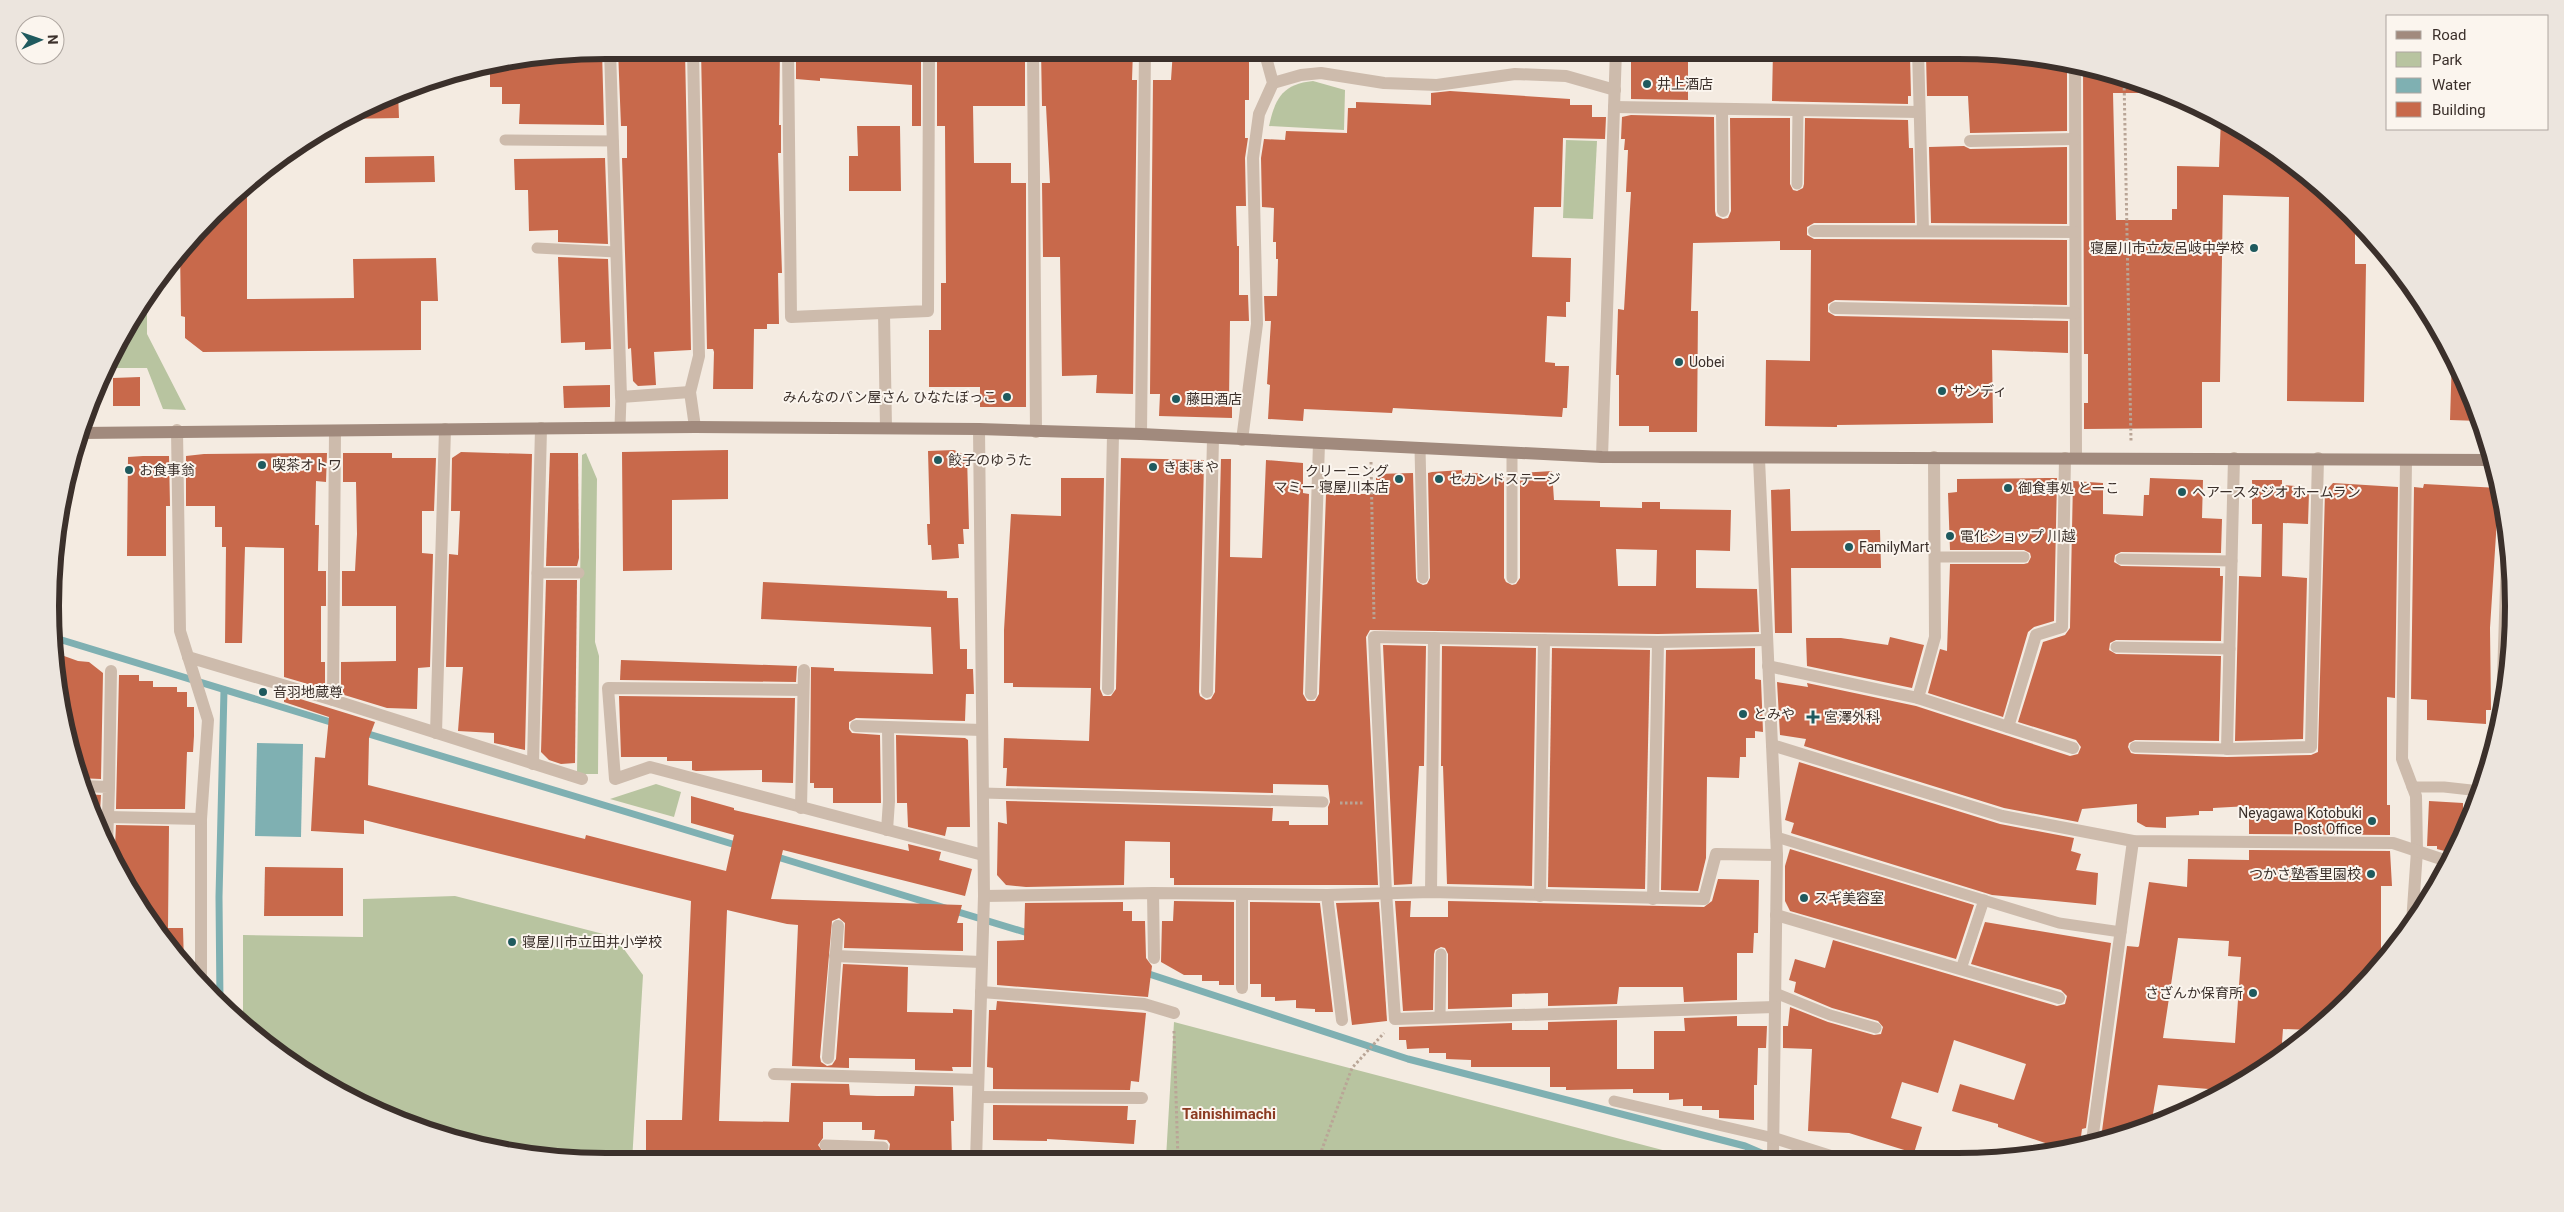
<svg xmlns="http://www.w3.org/2000/svg" width="2564" height="1212" viewBox="0 0 2564 1212" font-family="Roboto,'Noto Sans JP',sans-serif">
<rect width="100%" height="100%" fill="#f4ebe1"/>
<!-- green -->
<g fill="#b8c4a0">
<path d="M1313,81L1345,90L1344,130L1269,126C1275,99 1282,84 1313,81Z"/>
<path d="M1566,140L1597,141L1593,219L1563,218Z"/>
<path d="M147,297V334L186,410L163,409L147,368H117V342L125,328Z"/>
<path d="M586,453L597,479L595,642L599,656L598,774H577L582,455Z"/>
<path d="M656,784L681,792L674,817L610,799Z"/>
<path d="M455,896L615,937L643,975L632,1162H606L497,1151L394,1120L328,1087L243,1026V935L363,937V899Z"/>
<path d="M1174,1022L1693,1158L1156,1160L1166,1158Z"/>
</g>
<!-- water -->
<path fill="#7fb0b2" d="M257,743L303,744L301,837L255,836Z"/>
<g fill="none" stroke-linecap="round" stroke-linejoin="round">
<!-- stream -->
<g stroke="#7fb0b2" stroke-width="7">
<path d="M52,637L337,724"/>
<path d="M362,732L739,846"/>
<path d="M774,856L1031,934"/>
<path d="M1143,972L1408,1059L1745,1146L1773,1158"/>
<path d="M220,1003L219,897L224,690"/>
</g>
</g>
<!-- building -->
<g fill="#c8694b" fill-rule="evenodd">
<path d="M602,50L604,125L519,124L520,104H502V87H490V63Z"/>
<path d="M618,50H685L691,350L654,352L656,385L638,386L633,381L631,348L628,349L622,158H627V126H621Z"/>
<path d="M701,50H780L779,125H781V153H778L782,273H778L779,324H767V329H754L753,389H713L714,352L713,349H707Z"/>
<path d="M796,50L921,54V126H912V85L820,78V81L796,79Z"/>
<path d="M975,50H1025V106H973L974,163H1011V183H1026V407H980V387H929V330H941V283H946L945,126H937V55H975Z"/>
<path d="M1041,50H1133L1132,80H1137L1133,394L1096,393L1097,375L1062,376L1060,257H1043L1042,183H1050L1046,106H1042Z"/>
<path d="M1173,50H1232V54L1249,55V100H1245V138H1248L1245,158L1246,206H1236L1237,246H1239V295H1248L1249,321H1230L1229,400H1232V418L1159,416L1160,394H1150L1153,80H1171Z"/>
<path d="M1631,50H1688V100L1631,99Z"/>
<path d="M1773,50H1902L1910,55L1911,96H1908V104L1772,101Z"/>
<path d="M1926,55H2009L2067,61V131L1970,133L1968,96H1927Z"/>
<path d="M2083,66L2156,88L2155,93H2113L2116,220H2172V209H2177V166L2219,167L2221,119L2267,144L2351,213L2355,218V264H2366L2364,402L2287,401L2289,197L2223,195L2220,382H2202V428L2084,429V403H2088V354H2084Z"/>
<path d="M1450,91L1570,99V105H1592V117H1606L1605,139L1563,138L1561,207H1534L1532,257L1571,258L1570,302H1566V317L1547,316L1545,362L1555,363V366H1569L1567,408H1563L1562,417L1393,408L1392,413L1304,409L1303,421L1268,419L1270,385L1267,384L1271,321H1265L1264,296H1277L1278,259H1276V242H1273L1274,208L1262,207L1261,158L1264,139L1285,140L1286,131L1347,133L1348,108H1356V102L1431,105V93Z"/>
<path d="M398,93L399,118L340,119L384,99Z"/>
<path d="M1631,115L1714,117L1715,211L1716,216L1723,219L1728,218L1731,211L1730,118H1790V184L1793,190L1797,191L1803,188L1804,184L1805,118L1908,120L1909,148H1913L1915,223H1814L1807,227V235L1814,239L2067,240V305L1835,300L1828,304V312L1835,316L2068,321V353L1992,350L1993,423L1837,425V427L1765,426L1766,360L1810,361L1811,250H1780V241L1693,243L1691,311H1698L1697,432H1649V426H1619V375H1616L1618,309L1624,310L1631,192H1626L1628,150H1624L1625,139H1621L1622,117Z"/>
<path d="M857,126H900L901,191H849V156H858Z"/>
<path d="M1964,146L1970,149L2067,147V224L1931,223L1929,147Z"/>
<path d="M434,156L435,182L365,183V157Z"/>
<path d="M605,158L608,244L558,242V230L529,231L528,190H515L514,159Z"/>
<path d="M247,183V299L354,298L353,259L436,258L438,301H421V350L203,352L185,338V317L181,316L180,250L188,240Z"/>
<path d="M558,257L608,259L611,349L585,350V342L561,343Z"/>
<path d="M2452,356L2472,393L2480,421L2450,420Z"/>
<path d="M140,377V406H113V378Z"/>
<path d="M610,385V407L564,408L563,386Z"/>
<path d="M728,450V499L672,500V570L623,571L622,452Z"/>
<path d="M954,450L967,456L969,529H963L964,544H958L959,558L932,560L931,545H928L927,524H930L928,451Z"/>
<path d="M461,452L532,454L525,750L494,743V733L458,731L463,667H446L449,554L458,555L460,511H451L452,458Z"/>
<path d="M327,453L326,482L316,481L315,525H319L318,571H326V606H321V662H325V689L284,677V548L245,547L242,643H225L226,547H222V527H215V506H186V456L204,454Z"/>
<path d="M343,453H392V458H436L434,511H422V553L433,554L430,667L418,668L417,709L387,708L341,694V662L396,661V606H342V571H355L357,534L356,482H343Z"/>
<path d="M550,453H578L579,558L577,566H546Z"/>
<path d="M143,456H169L170,506H166V556H127L128,457Z"/>
<path d="M1121,458L1204,460L1199,692L1200,696L1206,700L1211,699L1215,692L1221,459H1231L1230,557L1262,558L1266,460L1303,463V493L1309,494L1303,694L1307,701H1315L1319,694L1326,494H1376V474L1413,473L1416,578L1417,582L1423,585L1427,584L1430,578L1428,473L1432,472L1462,470V474L1481,473L1482,478L1504,477V578L1506,582L1512,585L1516,584L1520,578V476H1522V473L1552,471L1554,500L1600,501V507L1642,508V502H1660V509L1731,510L1730,551L1696,550V588L1757,589L1759,632L1658,634L1370,630L1366,637L1378,885H1174V878H1170V842L1125,841L1124,885L1026,887L1006,885L997,875L998,822L1007,824L1006,801L1273,808L1272,821H1289V825H1328V807L1330,802L1328,785L1273,784V793L1006,786L1007,768H1003L1004,738L1089,741L1091,688L1013,687V683H1004V630L1011,514L1061,516V478H1104L1100,689L1103,696H1111L1116,689ZM1616,549L1657,550L1656,586H1618Z"/>
<path d="M2046,478H2057L2054,621L2034,627L2028,632L2003,717L1928,693L1940,649L1947,651L1950,564H2024L2028,563L2031,557L2030,553L2024,550H1950L1948,493L1957,492V479Z"/>
<path d="M2150,478L2203,480L2202,518L2222,519L2221,553L2121,552L2115,555L2114,562L2121,566L2220,568V576H2223L2221,641L2116,640L2110,643L2109,650L2116,654L2221,656L2219,741L2135,740L2129,743L2128,747L2131,753L2135,754L2227,757L2311,755L2318,752L2325,492L2333,483L2398,487L2395,698L2387,697V805H2390V835L2249,834V806L2213,808V811H2199V815L2166,817V828L2146,827L2137,822V804L2082,809L2078,822L2004,808L1804,746L1806,739L1780,735L1777,682L1808,687L1807,683L1916,706L2070,756L2078,754L2081,747L2076,740L2018,722L2043,642L2065,635L2070,628L2073,481L2103,483V514L2143,516L2144,495H2149Z"/>
<path d="M2252,480H2282V485L2295,486V491L2309,492L2308,524L2283,523L2282,576L2307,578L2303,739L2235,741L2239,576L2261,577L2262,524H2252Z"/>
<path d="M2424,484L2499,488L2490,628L2491,710H2486V724L2427,720V700L2411,699L2414,487L2423,488Z"/>
<path d="M1790,489L1791,531L1880,530L1881,568H1791L1792,633H1775L1771,490Z"/>
<path d="M546,580H577L575,763L561,764L549,760L541,752Z"/>
<path d="M763,582L947,591V598H958L960,649H967V669H973L974,694H966L965,721L856,718L849,722V729L852,733L880,735L881,803H833V788H814V783H810L811,667L834,668V671L933,674L931,627L761,619Z"/>
<path d="M1890,637L1924,645L1912,688L1807,666L1806,638H1841L1888,645Z"/>
<path d="M1383,645L1426,646L1424,766H1419L1412,884L1394,885Z"/>
<path d="M1442,646L1536,648L1532,886L1447,884L1443,766H1441Z"/>
<path d="M1552,648L1650,650L1645,889L1548,887Z"/>
<path d="M1755,648V679L1761,680L1763,732L1755,731V738H1746V757H1740L1739,778L1707,777L1706,858L1698,891L1661,890L1666,650Z"/>
<path d="M53,652L78,661L89,662L103,673L101,779L78,778L55,679Z"/>
<path d="M621,660L797,666L796,682L620,680Z"/>
<path d="M119,675H139V681H153V687H177V692H187V707H194V736L193,752H187L185,809H116Z"/>
<path d="M284,694L375,722L369,738L368,785L585,839L586,835L726,871L734,835L691,823V796L734,808V810L909,851L908,844L941,852L939,860L972,869L965,896L783,850L771,899L962,905L957,923H963V951L844,948L845,923L839,918L832,921L820,1057L821,1062L827,1066L832,1065L836,1059L843,964L908,967L907,1012L953,1013V1009L972,1010L971,1067H952L953,1071L915,1070V1059L849,1058V1068L792,1066L798,925L787,924L727,910L719,1121L789,1122L791,1083L849,1084L850,1095L877,1096H914L915,1086L953,1087L954,1121H951L952,1160L873,1161L874,1154H883L889,1151L890,1144L887,1140L874,1139L875,1130H862V1122H823V1138L818,1145L823,1152V1161L646,1162V1120H682L691,901L364,820V834L311,831L315,757L325,758L329,717L284,702Z"/>
<path d="M619,696L795,698L793,783L762,782V770L696,771L692,770V761H667V757H621Z"/>
<path d="M896,735L965,738L968,740L970,827H947L945,836L908,827L907,803H897Z"/>
<path d="M1799,762L2000,824L2074,838L2071,851L2081,854L2076,870L2098,873L2096,905L1992,895L1794,834L1791,833L1794,823L1785,820Z"/>
<path d="M84,794L101,795L99,829L95,818Z"/>
<path d="M2429,801L2463,803V809L2474,810L2452,853L2437,849V846H2427Z"/>
<path d="M116,825L169,826L168,928H183L184,965L165,945L124,884L110,852L115,846Z"/>
<path d="M1790,849L1974,905L1956,959L1790,911L1785,901V866Z"/>
<path d="M2249,850L2390,851L2392,886H2381V963L2313,1030L2283,1029L2281,1056L2222,1090L2158,1085L2151,1125L2120,1133L2102,1131L2127,946L2138,947L2139,946L2149,882L2187,887L2188,859L2249,860ZM2178,938L2229,941L2228,956L2241,957L2235,1043L2163,1038Z"/>
<path d="M265,867L343,868V916H264Z"/>
<path d="M1718,879L1759,880L1758,933H1754L1753,953H1737V1000L1684,1002L1683,987H1619L1617,1004L1548,1006V993L1512,994V1007L1448,1009V954L1445,948L1441,947L1435,950L1434,954L1433,1010L1403,1011L1395,901H1411L1410,917H1448V901L1704,907L1712,901Z"/>
<path d="M1174,901L1234,902V985H1219V981H1202V975H1184L1161,962L1162,921H1173Z"/>
<path d="M1123,902V911H1132V921H1145L1146,958L1152,966L1148,997L997,985V941L1024,940L1025,903Z"/>
<path d="M1250,902L1320,903L1333,1012H1315V1009L1296,1008V1000L1275,1001V997H1261V984H1250Z"/>
<path d="M1379,902L1387,1021L1352,1025L1336,903Z"/>
<path d="M1985,922L2111,943L2086,1128L2082,1129L2080,1144L2050,1152L2051,1145L1998,1127V1124L1952,1111L1960,1084L2014,1100L2026,1064L1954,1040L1938,1093L1902,1082L1891,1118L1922,1127L1914,1153L1849,1133L1808,1131L1812,1049L1783,1048V1026H1788L1790,1007L1828,1022L1874,1035L1881,1034L1883,1027L1878,1021L1832,1008L1794,992L1796,982L1789,980L1795,959L1825,968L1833,940L2057,1006L2065,1004L2067,996L2061,990L1971,964Z"/>
<path d="M997,1001L1146,1013L1139,1082L1131,1081L1130,1090L993,1089V1068L987,1067L989,1010H996Z"/>
<path d="M1737,1016V1026H1767L1766,1048H1758L1757,1085H1754V1120L1719,1118V1110H1702V1106H1683V1099L1669,1100V1093H1633V1089L1566,1090V1087H1550V1067H1471V1060L1446,1059V1053H1429V1048L1407,1049L1406,1040H1399V1027L1512,1023V1030H1548V1022L1617,1020V1069H1654V1031H1685L1684,1018Z"/>
<path d="M993,1105L1128,1106L1127,1120H1136L1134,1144L1047,1139V1141L993,1140Z"/>
</g>
<g fill="none" stroke-linecap="round" stroke-linejoin="round">
<!-- path -->
<g stroke="#b9a596" stroke-width="3" stroke-dasharray="2.5 2.5" stroke-linecap="butt">
<path d="M2124,78L2131,441"/>
<path d="M1371,462L1374,619"/>
<path d="M1340,803H1364"/>
<path d="M1174,1031L1178,1160"/>
<path d="M1318,1160L1352,1068L1384,1033"/>
</g>
<!-- lane -->
<g stroke="#cdbbac" stroke-width="11">
<path d="M505,140L613,141"/>
<path d="M1797,184L1798,110"/>
<path d="M537,248L616,252"/>
<path d="M620,427L621,397"/>
<path d="M1420,448L1423,578"/>
<path d="M1512,453V578"/>
<path d="M1935,557H2024"/>
<path d="M2121,559L2232,561"/>
<path d="M537,573H579"/>
<path d="M2116,647L2230,649"/>
<path d="M2501,723L2507,540"/>
<path d="M2135,747L2227,749"/>
<path d="M2412,787H2444L2480,791"/>
<path d="M983,793L1323,802"/>
<path d="M1776,837L2059,923L2121,932"/>
<path d="M1961,969L1984,900"/>
<path d="M1775,993L1830,1015L1876,1028"/>
<path d="M1440,1017L1441,954"/>
<path d="M1614,1101L1774,1138"/>
<path d="M825,1145L883,1147"/>
<path d="M847,1161V1146"/>
</g>
<!-- street -->
<g stroke="#cdbbac" stroke-width="12">
<path d="M610,50L621,397L690,392"/>
<path d="M693,50L699,356L690,392L695,427"/>
<path d="M788,50L791,317L928,311L929,50"/>
<path d="M1033,50L1036,432"/>
<path d="M1918,50L1923,231"/>
<path d="M2075,63L2076,458"/>
<path d="M1273,83L1301,75L1321,73L1384,83L1437,85L1515,74L1566,76L1615,90"/>
<path d="M1614,107L1919,112"/>
<path d="M1722,109L1723,211"/>
<path d="M1970,141L2075,139"/>
<path d="M1814,231L2075,232"/>
<path d="M1835,308L2075,313"/>
<path d="M884,313L886,428"/>
<path d="M177,430L180,631L208,720L201,819V983"/>
<path d="M1141,434L1145,50"/>
<path d="M1242,440L1257,324L1253,158L1259,114L1273,83L1264,50"/>
<path d="M1602,457L1616,50"/>
<path d="M2234,458L2227,749L2311,747L2318,458"/>
<path d="M1759,459L1777,855L1773,1158"/>
<path d="M2406,461L2402,759L2416,796L2417,851L2412,923"/>
<path d="M1766,640L1658,642L1374,637L1386,892L1395,1019L1775,1007"/>
<path d="M188,657L333,700L582,779"/>
<path d="M1768,666L1918,698L1935,637L1934,457"/>
<path d="M1108,689L1113,434"/>
<path d="M803,690L608,688L615,779L650,767L983,855"/>
<path d="M1207,692L1213,439"/>
<path d="M1311,694L1319,443"/>
<path d="M1918,698L2073,748"/>
<path d="M333,700L335,431"/>
<path d="M856,726L982,730"/>
<path d="M2008,727L2036,635L2062,627L2065,458"/>
<path d="M436,733L445,429"/>
<path d="M1772,745L2002,816L2133,841L2393,843L2447,861"/>
<path d="M533,764L541,428"/>
<path d="M80,786L109,787L107,845"/>
<path d="M109,787L111,671"/>
<path d="M801,808L804,670"/>
<path d="M108,817L201,819"/>
<path d="M887,830L889,801L888,728"/>
<path d="M1431,892L1434,638"/>
<path d="M1153,893L1154,958"/>
<path d="M1327,895L1342,1020"/>
<path d="M984,896L1153,893L1327,895L1431,892L1704,899L1716,854L1777,855"/>
<path d="M1242,896V988"/>
<path d="M1540,896L1544,640"/>
<path d="M1653,899L1658,642"/>
<path d="M1776,915L2059,998"/>
<path d="M835,956L981,962"/>
<path d="M981,992L1144,1004L1174,1013"/>
<path d="M828,1058L838,926"/>
<path d="M774,1074L978,1080"/>
<path d="M979,1097L1142,1098"/>
<path d="M1774,1138L1837,1158"/>
<path d="M2092,1141L2133,841"/>
<path d="M976,1161L984,896L979,429"/>
</g>
<!-- secondary -->
<path stroke="#a18a7d" stroke-width="12" d="M80,433L695,427L979,429L1141,434L1602,457L2492,460"/>
</g>
<!-- markers -->
<g fill="#1f5a5e" stroke="#fbf5ee" stroke-width="2">
<circle cx="1647" cy="84" r="5"/>
<circle cx="2254" cy="248" r="5"/>
<circle cx="1679" cy="362" r="5"/>
<circle cx="1942" cy="391" r="5"/>
<circle cx="1007" cy="397" r="5"/>
<circle cx="1176" cy="399" r="5"/>
<circle cx="938" cy="460" r="5"/>
<circle cx="262" cy="465" r="5"/>
<circle cx="1153" cy="467" r="5"/>
<circle cx="129" cy="470" r="5"/>
<circle cx="1399" cy="479" r="5"/>
<circle cx="1439" cy="479" r="5"/>
<circle cx="2008" cy="488" r="5"/>
<circle cx="2182" cy="492" r="5"/>
<circle cx="1950" cy="536" r="5"/>
<circle cx="1849" cy="547" r="5"/>
<circle cx="263" cy="692" r="5"/>
<circle cx="1743" cy="714" r="5"/>
<path d="M1810.5 709.5h5v5h5v5h-5v5h-5v-5h-5v-5h5z"/>
<circle cx="2372" cy="821" r="5"/>
<circle cx="2371" cy="874" r="5"/>
<circle cx="1804" cy="898" r="5"/>
<circle cx="512" cy="942" r="5"/>
<circle cx="2253" cy="993" r="5"/>
</g>
<g text-anchor="middle" stroke-width="4" stroke-linejoin="round" paint-order="stroke">
<!-- poi labels -->
<g font-size="14" fill="#3b302b" stroke="#fbf5ee" text-anchor="start">
<text x="1657" y="89">井上酒店</text>
<text x="2244" y="253" text-anchor="end">寝屋川市立友呂岐中学校</text>
<text x="1689" y="367">Uobei</text>
<text x="1952" y="396">サンディ</text>
<text x="997" y="402" text-anchor="end">みんなのパン屋さん ひなたぼっこ</text>
<text x="1186" y="404">藤田酒店</text>
<text x="948" y="465">餃子のゆうた</text>
<text x="272" y="470">喫茶オトワ</text>
<text x="1163" y="472">きままや</text>
<text x="139" y="475">お食事翁</text>
<text x="1389" y="476" text-anchor="end">クリーニング<tspan x="1389" dy="16">マミー 寝屋川本店</tspan></text>
<text x="1449" y="484">セカンドステージ</text>
<text x="2018" y="493">御食事処 とーこ</text>
<text x="2192" y="497">ヘアースタジオ ホームラン</text>
<text x="1960" y="541">電化ショップ 川越</text>
<text x="1859" y="552">FamilyMart</text>
<text x="273" y="697">音羽地蔵尊</text>
<text x="1753" y="719">とみや</text>
<text x="1824" y="722">宮澤外科</text>
<text x="2362" y="818" text-anchor="end">Neyagawa Kotobuki<tspan x="2362" dy="16">Post Office</tspan></text>
<text x="2361" y="879" text-anchor="end">つかさ塾香里園校</text>
<text x="1814" y="903">スギ美容室</text>
<text x="522" y="947">寝屋川市立田井小学校</text>
<text x="2243" y="998" text-anchor="end">さざんか保育所</text>
</g>
<!-- neighbourhood labels -->
<g font-size="15" font-weight="bold" fill="#8c3b22" stroke="#fbf5ee">
<text x="1229" y="1119">Tainishimachi</text>
</g>
</g>
<!-- crop -->
<path d="M0 0H2564V1212H0ZM606 59H1958A547 547 0 0 1 2505 606V606A547 547 0 0 1 1958 1153H606A547 547 0 0 1 59 606V606A547 547 0 0 1 606 59Z" fill="#ece5de" fill-rule="evenodd"/>
<path fill="none" stroke="#3b302b" stroke-width="6" d="M606 59H1958A547 547 0 0 1 2505 606V606A547 547 0 0 1 1958 1153H606A547 547 0 0 1 59 606V606A547 547 0 0 1 606 59Z"/>
<!-- legend -->
<rect x="2386" y="15" width="162" height="115" fill="#fbf5ee" stroke="#aea6a0"/>
<rect x="2396" y="31" width="25" height="8" fill="#a18a7d" stroke="#aea6a0"/>
<text x="2432" y="40" font-size="15" fill="#3b302b">Road</text>
<rect x="2396" y="52" width="25" height="15" fill="#b8c4a0" stroke="#aea6a0"/>
<text x="2432" y="65" font-size="15" fill="#3b302b">Park</text>
<rect x="2396" y="78" width="25" height="15" fill="#7fb0b2" stroke="#aea6a0"/>
<text x="2432" y="90" font-size="15" fill="#3b302b">Water</text>
<rect x="2396" y="102" width="25" height="15" fill="#c8694b" stroke="#aea6a0"/>
<text x="2432" y="115" font-size="15" fill="#3b302b">Building</text>
<!-- north arrow -->
<g transform="translate(40 40) rotate(88)"><circle r="24" fill="#fbf5ee" stroke="#aea6a0"/>
<path d="M0-4L9 19L0 12L-9 19Z" fill="#1f5a5e"/>
<text y="-8" font-size="14" font-weight="bold" text-anchor="middle" fill="#3b302b">N</text>
</g>
</svg>
